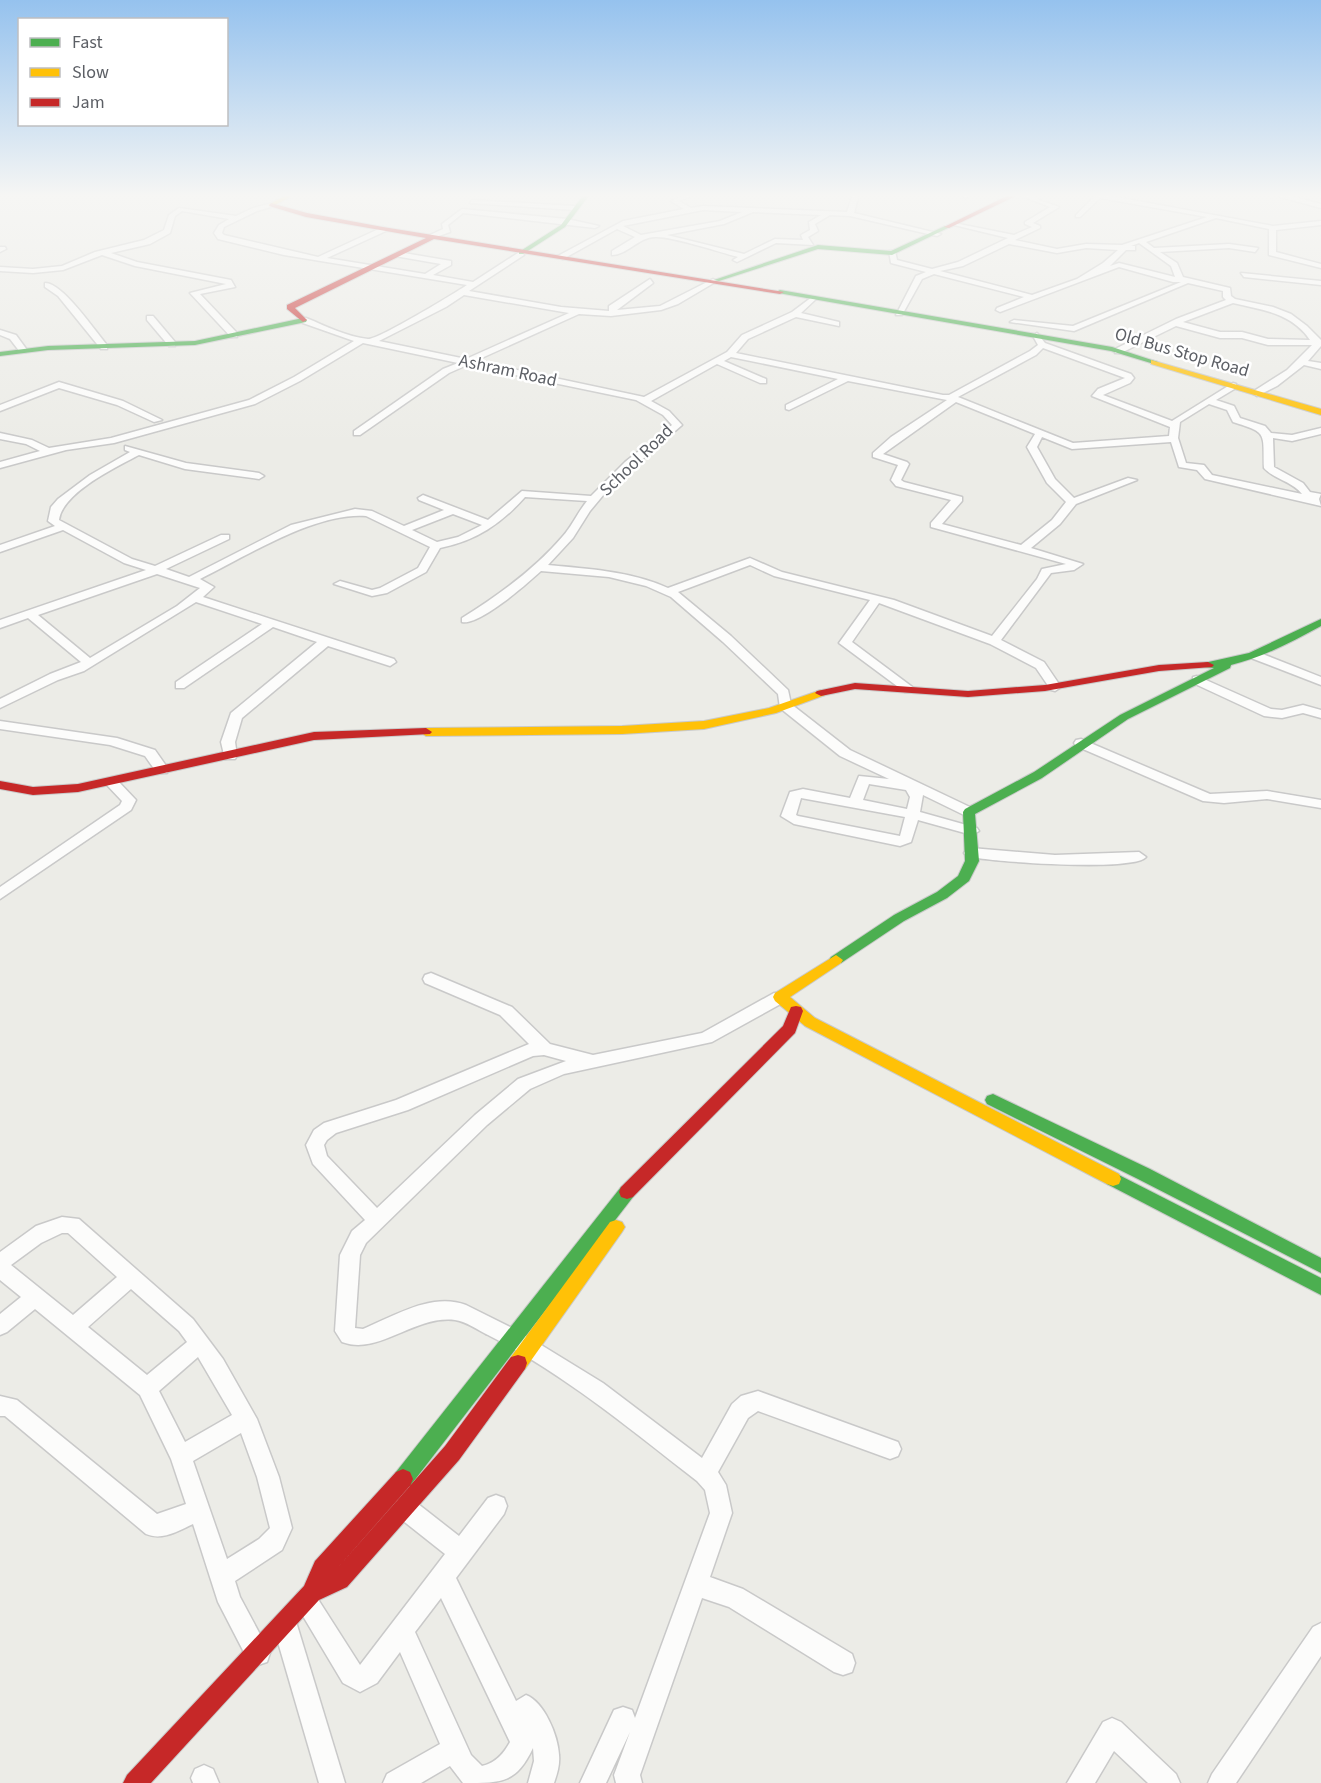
<svg xmlns="http://www.w3.org/2000/svg" width="1321" height="1783" viewBox="0 0 1321 1783" font-family="'Source Sans 3',sans-serif">
<rect width="100%" height="100%" fill="#ecece7"/>
<g fill="none" stroke-linecap="round" stroke-linejoin="round">
<!-- street casing -->
<g stroke="#c9c9c9" stroke-width="3">
<g id="street">
<path d="M686,194H696L679,201L691,208L703,206L847,212L853,194H859L854,213L941,234L937,236L850,216L830,215L815,224L818,231L808,237L813,245L776,243L737,262L733,260L738,257C719,252 672,236 655,237C639,237 627,255 612,255V251L635,237L617,229L563,259L556,257L623,221L684,209L671,201ZM703,210L742,212L720,221L641,235L623,226ZM753,212L821,215L809,222L810,230L801,235L803,240L775,239L744,254L667,235L724,224Z"/>
<path d="M963,194H971L965,198L962,196Z"/>
<path d="M1017,194L1038,197L1039,200L1059,207L1033,223L1040,226V228L1015,240L1057,249L1086,244L1122,245L1207,217L1100,198L1080,217H1076V215L1094,197L1083,194H1100L1273,226L1321,221V225L1276,230V252L1321,264V268L1269,255V229L1216,218L1146,242L1154,248L1229,244L1258,248L1255,252L1229,248L1160,252L1177,263L1183,277L1230,288L1231,296L1235,299L1273,307L1291,314L1307,326L1321,340V346L1308,361L1321,363V369L1304,365L1277,386L1257,396L1252,393L1254,391L1287,370L1312,345H1268L1242,338H1220L1176,326L1121,353H1115V349L1176,319L1226,300L1223,297V291L1188,283L1074,331L1010,322L1014,320L1073,326L1181,282H1173L1119,267L1000,312L996,310L997,308L1024,297L934,274L922,279L902,315H896L916,276L926,272L891,263L889,251H895L897,260L932,269L958,262L1008,238L954,225V223L1014,235L1032,227L1025,224V222L1050,207ZM1139,243L1171,266L1175,277L1119,263L1110,266L1126,250H1135V246H1131ZM1009,244L1057,253L1086,248L1118,250L1103,263L1077,279L1032,295L940,271L963,266ZM1233,303C1263,310 1292,313 1310,340L1268,339L1242,332H1220L1183,322Z"/>
<path d="M1269,194H1282L1321,204V208Z"/>
<path d="M472,200L574,206L577,208L574,210L470,203Z"/>
<path d="M272,203L274,206L257,211L224,227L222,233L224,235L318,257L383,227L386,231L327,258L425,274L441,264L395,256L398,252L451,261V265L433,275L473,282L521,251L524,255L469,291L561,307L609,311V306L650,279L653,283L617,310L660,306L713,279L717,281L678,304L661,310L611,316L579,314L475,361L644,397L727,352L742,335L792,312L812,297L816,299L801,313L839,322V326L796,317L748,339L736,353L943,395H949L1030,351L1038,345L1033,336L1037,333L1045,343L1131,374L1134,378L1130,383L1103,395L1172,421L1233,383L1236,384V388L1216,400L1234,406L1240,418L1265,426L1271,433L1292,435L1321,428V434L1292,441L1273,438L1274,467L1303,483L1310,492L1321,494L1319,499L1321,506L1205,479L1197,470L1179,467L1171,442L1072,449L1042,437L1037,447L1055,479L1074,498L1128,478L1137,480L1076,504L1060,524L1031,548L1083,564L1074,570L1051,573L1001,640L1044,662L1061,687L1055,691L1051,690L1036,668L990,644L879,603L852,642L915,689L913,692H905L839,643L870,600L774,576L750,565L678,592L731,636L788,690L791,704L850,750L974,809L976,812L974,815H964L923,795L920,812L977,828L979,831L972,835L918,820L911,842L900,846L794,824L781,816L790,792L803,789L850,798L859,776L889,779L840,756L780,708L778,694L723,642L671,597L646,586L609,577L541,571C528,583 479,626 462,622V618C499,595 535,569 563,536C572,526 578,512 587,501L525,497C501,524 476,541 440,548L426,572L387,593L372,596L334,584L340,581L372,590L380,588L418,568L430,547L366,516C315,512 245,557 200,579L214,587L203,597L394,659L396,662L390,666L328,646L242,718L235,742L237,756L235,759H225L221,742L231,713L317,642L273,627L184,688H176V682L262,624L196,602L84,671L58,680L0,708V699L50,674L81,662L28,618L0,628V620L146,570L124,563L63,530L0,552V545L55,526L48,521L51,507L58,499L90,475L130,452L125,450V446L186,463L259,473L264,476L259,479L185,469L139,455C116,467 62,493 59,520L132,559L155,566L221,535H229V539L166,569L189,577L291,525L355,509L372,511L404,526L444,510L419,500L418,498L423,495L488,520L522,491L591,496L625,462L672,425L663,415L636,400L467,365L449,373L360,435H354V431L443,369L458,363L363,343L300,381L255,404L114,443L66,450L0,468V462L40,451L26,444L0,439V433L32,440L49,448L111,438L249,400L294,377L354,341L300,322V318H306C326,326 347,337 368,339C378,340 455,293 467,285L284,255L218,239L214,233L219,225L229,219L182,211L175,216L170,233L150,244L111,253L137,262L231,280L235,287L200,294L237,333V337H231L190,293L226,284L135,266L102,255L63,270L33,273L0,271V267L33,269L62,266L95,252L144,240L164,230L169,215L179,208L236,216L253,208ZM464,295L569,313L466,359L379,341L446,307ZM1043,348L1125,378L1098,389L1092,396L1170,427L1169,436L1073,443L958,397L1036,355ZM731,357L838,379L786,405V409L789,410L848,381L947,400L891,437L873,453V457L898,465L891,480L896,486L951,500L931,523V527L1066,564L1042,569L1037,579L992,636L894,600L782,572L750,558L668,588C630,571 589,569 548,565L573,538L590,511L610,487L682,425L669,411L651,401L717,364L760,383H766V379L724,361ZM956,402L1035,434L1027,447L1047,483L1066,502L1052,520L1021,545L942,524L962,501V497L904,482L901,480L909,464L907,462L883,454ZM1209,404L1227,410L1233,422C1268,433 1263,432 1264,468C1275,480 1292,481 1302,494L1212,475L1204,465L1186,463L1178,438L1180,422ZM453,514L482,525L458,537L437,542L412,530ZM157,574L200,588L177,606L90,658L38,615ZM869,784L906,790L910,797L907,809L863,800ZM801,798L905,817L900,836L798,816L796,815Z"/>
<path d="M462,209L567,219L599,226L595,228L463,213L448,225L450,232L430,239V235L443,229L442,224Z"/>
<path d="M0,247H5L6,249L0,252Z"/>
<path d="M1241,273L1321,281V285L1244,277Z"/>
<path d="M45,283C63,283 95,331 107,345V349H101L58,296L45,287Z"/>
<path d="M147,316H153L175,342V346H169L147,320Z"/>
<path d="M0,330L16,335L27,350L26,352H20L10,339L0,335Z"/>
<path d="M59,382L123,401L162,420L154,422L117,405L59,388L0,411V405Z"/>
<path d="M1255,651L1321,677V685L1251,658L1249,655Z"/>
<path d="M1197,676L1271,709L1282,710L1303,705L1321,710V718L1303,713L1282,718L1264,716L1193,683V677Z"/>
<path d="M0,721L117,738L155,750L169,770L167,773H157L145,756L110,745L0,729Z"/>
<path d="M1081,739L1210,794L1267,791L1321,800V808L1267,799L1224,803L1203,801L1076,746L1074,743L1076,740Z"/>
<path d="M112,779L117,780L136,800L131,810L0,899V887L120,805L122,801L105,783Z"/>
<path d="M971,848L1055,855L1139,852L1146,857C1134,872 989,862 966,856L964,853L966,850Z"/>
<path d="M431,973L512,1007L550,1044L593,1055L702,1033L774,993H786L788,997L786,1001L712,1042L564,1074L530,1089L487,1125L366,1243L360,1255L355,1328L363,1329C394,1316 432,1292 466,1305L520,1332L603,1383L702,1458L732,1404L741,1396L758,1391L898,1442L901,1449L898,1456L890,1459L758,1411L748,1418L718,1472L726,1485L732,1513L710,1577L743,1589L852,1654L855,1663L852,1672L843,1675L834,1672L729,1607L702,1598L640,1775L642,1783H616L614,1775L630,1732L606,1783H580L614,1710L623,1707L632,1710L635,1718L710,1513L705,1490L697,1481C630,1429 564,1374 488,1335C478,1330 465,1321 455,1320C414,1315 379,1356 342,1342L335,1331L340,1255L352,1231L365,1220L313,1164L306,1145L314,1130L324,1123L396,1100L529,1044L500,1015L425,983L423,979L425,975ZM544,1055L566,1061L518,1079L475,1115L377,1208L327,1156L324,1145L327,1140L336,1133L408,1110L533,1056Z"/>
<path d="M62,1217L79,1219L193,1319L223,1359L257,1419L279,1477L292,1528L282,1550L235,1581L240,1597L270,1653L267,1662L258,1665L249,1662L218,1602L193,1524C178,1531 162,1541 146,1534L5,1416H0V1396L17,1400L157,1514L186,1504L171,1459L140,1395L35,1309L7,1332L0,1335V1314L21,1297L0,1280V1252L36,1226ZM62,1233H68L117,1277L73,1315L11,1265L41,1243ZM131,1289L179,1331L187,1342L147,1375L88,1327ZM198,1357L232,1415L185,1442L159,1391ZM241,1433L257,1477L270,1528L259,1539L227,1559L193,1461Z"/>
<path d="M496,1495L504,1498L507,1506L504,1514L456,1578L516,1701L526,1695C544,1702 558,1735 559,1755C560,1765 557,1774 554,1783H528L534,1761L533,1748C516,1783 503,1783 463,1783L450,1766L421,1783H383L387,1774L440,1744L400,1652L377,1683L360,1692L343,1683L294,1601L298,1593L306,1589L314,1593L360,1665L445,1554L397,1516L394,1508L397,1500L405,1497L413,1500L459,1536L488,1498ZM441,1598L510,1742C504,1753 496,1763 482,1766L471,1755L415,1632Z"/>
<path d="M285,1613L293,1617L297,1625L345,1783H319L273,1625L277,1617Z"/>
<path d="M1321,1623V1656L1236,1783H1208L1212,1774L1313,1627Z"/>
<path d="M1112,1718L1121,1722L1176,1774L1180,1783H1148L1114,1751L1095,1783H1067L1103,1722Z"/>
<path d="M204,1765L213,1769L219,1783H193L191,1778L195,1769Z"/>
</g>
</g>
<!-- fast casing -->
<g stroke="#c9caca" stroke-width="2">
<g id="fast">
<path d="M584,194H590L565,227L523,254H519V252L561,225Z"/>
<path d="M945,226L950,227L892,255L818,249L719,281L714,280L818,245L891,251Z"/>
<path d="M780,290L1112,347L1158,362L1154,364L1111,351L778,293L776,292Z"/>
<path d="M303,318L307,320L306,322L195,345L48,350L0,356V352L48,346L195,341Z"/>
<path d="M1321,619V626C1292,642 1263,657 1231,665L1230,668L1128,719L1042,778L975,814L979,861L969,881L947,898L904,921L841,963H831L829,960L831,957L894,915L937,892L958,876L965,861L963,812L965,809L1034,772L1120,715L1214,668L1204,667V663L1249,653Z"/>
<path d="M993,1094L1150,1169L1321,1258V1273L1138,1179L987,1104L985,1100L987,1096Z"/>
<path d="M1113,1172L1321,1278V1295L1107,1184L1105,1179L1107,1174Z"/>
<path d="M627,1185L633,1187L635,1192L633,1197L410,1486L403,1489L396,1486L393,1479L396,1472L621,1187Z"/>
</g>
</g>
<!-- slow casing -->
<g stroke="#c9caca" stroke-width="2">
<g id="slow">
<path d="M288,194H296L273,206L268,205Z"/>
<path d="M1151,360L1321,409V415L1151,364Z"/>
<path d="M821,690L827,693L825,695L776,713L704,729L622,734L426,736L420,732L426,728L622,726L704,721L769,708Z"/>
<path d="M836,955L843,960L841,963L790,997L815,1018L1119,1174L1121,1179L1119,1184L1113,1186L1107,1184L805,1026L775,1001L773,997L775,993Z"/>
<path d="M616,1220L622,1222L625,1227L622,1232L525,1369L518,1371L511,1369L509,1363L511,1357L610,1222Z"/>
</g>
</g>
<!-- jam casing -->
<g stroke="#c9caca" stroke-width="2">
<g id="jam">
<path d="M1011,194H1020L949,228L944,227Z"/>
<path d="M271,203L307,213L383,227L784,292L780,294L434,239L295,308L307,320L303,322L287,309V305L426,238L306,217L269,206Z"/>
<path d="M1208,662L1214,665L1212,667L1159,671L1045,691L968,697L855,689L821,696L815,693L817,691L855,683L968,691L1045,685L1159,665Z"/>
<path d="M426,728L432,732L430,734L314,740L78,792L33,795L0,789V781L33,787L78,784L314,732Z"/>
<path d="M796,1006L801,1007L803,1011L795,1033L633,1197L627,1199L621,1197L619,1192L621,1187L783,1026L791,1007Z"/>
<path d="M518,1355L525,1357L527,1363L525,1369L459,1460L347,1587L319,1600L151,1783H123L127,1775L304,1586L315,1561L396,1472L403,1469L410,1472L413,1479L410,1486L333,1573L445,1446L511,1357Z"/>
</g>
</g>
<!-- street -->
<use href="#street" fill="#fcfcfb" fill-rule="evenodd"/>
<!-- fast -->
<use href="#fast" fill="#4caf50" fill-rule="evenodd"/>
<!-- slow -->
<use href="#slow" fill="#ffc107" fill-rule="evenodd"/>
<!-- jam -->
<use href="#jam" fill="#c62828" fill-rule="evenodd"/>
</g>
<!-- sky -->
<linearGradient id="sky" x2="0" y2="1"><stop stop-color="#95c2ee"/><stop offset="0.44" stop-color="#f6f6f4"/><stop offset="1" stop-color="#f6f6f4" stop-opacity="0"/></linearGradient>
<rect width="1321" height="444" fill="url(#sky)"/>
<g text-anchor="middle" stroke-width="5" stroke-linejoin="round" paint-order="stroke">
<!-- far-street labels -->
<g font-size="18" fill="#5c5f65" stroke="#fff">
<text transform="translate(1182 352) rotate(16)" y="6">Old Bus Stop Road</text>
<text transform="translate(508 370) rotate(12)" y="6">Ashram Road</text>
<text transform="translate(636 460) rotate(-44)" y="6">School Road</text>
</g>
</g>
<!-- legend -->
<rect x="18" y="18" width="210" height="108" fill="#ffffff" stroke="#bebfc1" stroke-width="1.5"/>
<rect x="30" y="38" width="30" height="9" fill="#4caf50" stroke="#bebfc1" stroke-width="1.5"/>
<text x="72" y="48" font-size="18" fill="#5c5f65">Fast</text>
<rect x="30" y="68" width="30" height="9" fill="#ffc107" stroke="#bebfc1" stroke-width="1.5"/>
<text x="72" y="78" font-size="18" fill="#5c5f65">Slow</text>
<rect x="30" y="98" width="30" height="9" fill="#c62828" stroke="#bebfc1" stroke-width="1.5"/>
<text x="72" y="108" font-size="18" fill="#5c5f65">Jam</text>
</svg>
